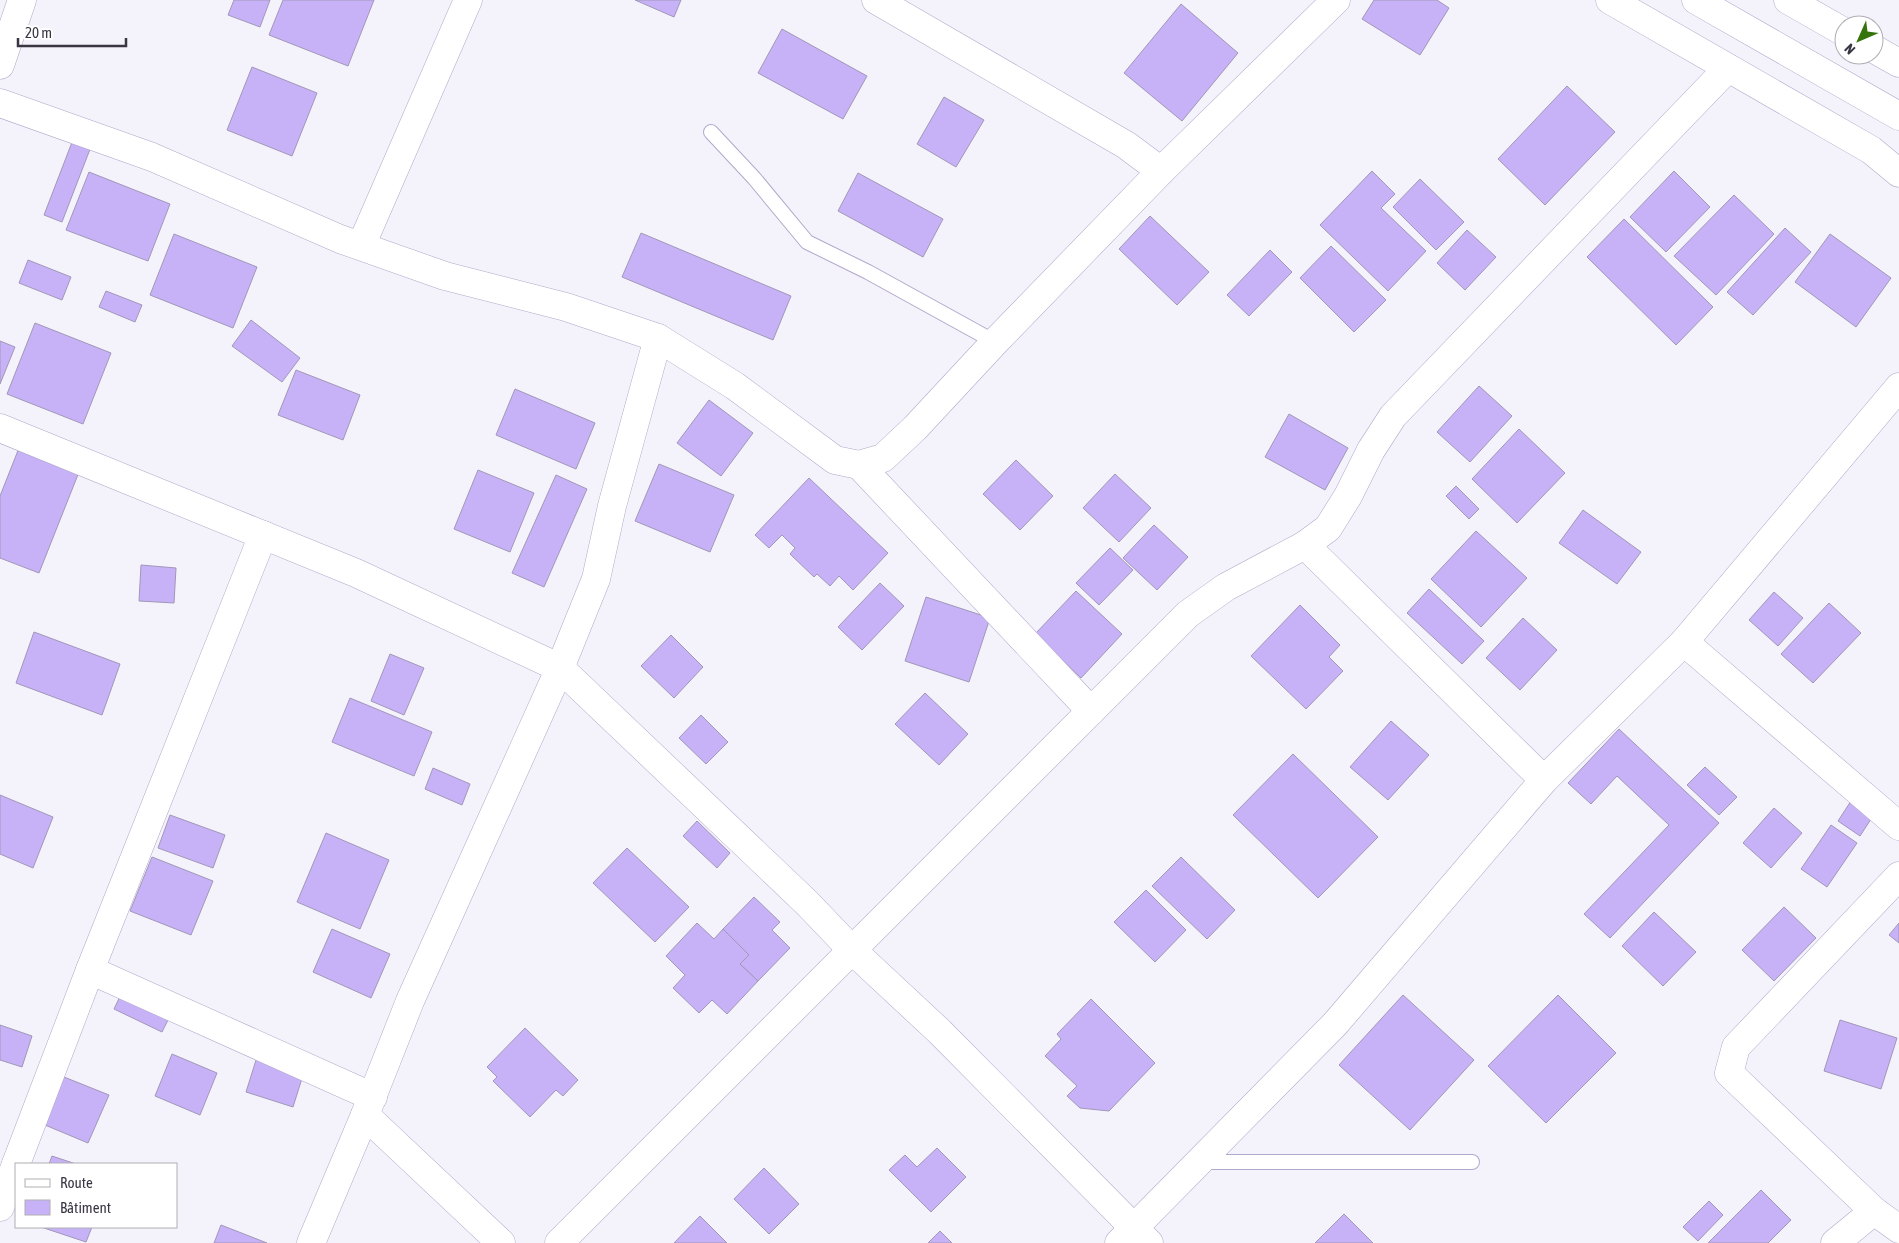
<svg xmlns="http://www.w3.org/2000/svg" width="1899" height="1243" viewBox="0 0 1899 1243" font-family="'Asap Condensed',sans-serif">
<rect width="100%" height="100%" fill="#f4f2fa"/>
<!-- building -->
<g fill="#c7b2f7" stroke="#a197b9">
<path d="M234,0H270L260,27L228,15Z"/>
<path d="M283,0H374L348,66L269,35Z"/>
<path d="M635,0H681L674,17Z"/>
<path d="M1374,0H1437L1449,8L1420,55L1362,19Z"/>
<path d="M1181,4L1238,53L1182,121L1124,73Z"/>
<path d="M782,29L867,76L843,119L758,73Z"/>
<path d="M252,67L317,93L292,156L227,130Z"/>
<path d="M1567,86L1615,132L1545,205L1498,159Z"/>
<path d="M944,97L984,120L956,167L917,144Z"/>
<path d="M74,137L92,144L62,222L44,215Z"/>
<path d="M1372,171L1395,194L1381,208L1426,251L1388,291L1320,225Z"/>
<path d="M1674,171L1710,207L1666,252L1630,217Z"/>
<path d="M89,172L170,204L148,261L66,230Z"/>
<path d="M858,173L943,219L923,257L838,211Z"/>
<path d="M1420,179L1464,222L1436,250L1393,207Z"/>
<path d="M1734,195L1774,234L1716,295L1674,256Z"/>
<path d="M1150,216L1209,272L1177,305L1119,249Z"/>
<path d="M1624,219L1713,307L1676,345L1587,257Z"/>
<path d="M1785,228L1811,252L1753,315L1727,292Z"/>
<path d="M1467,230L1496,257L1465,290L1437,263Z"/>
<path d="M641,233L791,296L773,340L622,277Z"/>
<path d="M174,234L257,267L233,328L150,295Z"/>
<path d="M1830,234L1891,278L1856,327L1795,282Z"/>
<path d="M1331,246L1386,300L1354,332L1300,278Z"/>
<path d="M1270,250L1292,272L1249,316L1227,295Z"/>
<path d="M28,260L71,277L62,300L19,283Z"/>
<path d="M106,291L142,305L135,322L99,307Z"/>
<path d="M251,320L300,358L282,382L232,346Z"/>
<path d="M35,323L111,353L83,424L7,394Z"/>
<path d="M0,341L15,347L0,384Z"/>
<path d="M296,370L360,395L343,440L278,415Z"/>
<path d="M1479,386L1512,416L1470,462L1437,432Z"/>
<path d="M515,389L595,423L576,469L496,435Z"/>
<path d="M709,400L753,433L721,476L677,443Z"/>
<path d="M1289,414L1348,448L1325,490L1265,457Z"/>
<path d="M1519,429L1565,473L1517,523L1472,479Z"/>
<path d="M19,448L79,472L39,573L0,558V496Z"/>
<path d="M1016,460L1053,496L1020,530L983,494Z"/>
<path d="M659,464L734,495L710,552L635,521Z"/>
<path d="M478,470L534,493L510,552L454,529Z"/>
<path d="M1115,474L1151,508L1119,542L1083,508Z"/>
<path d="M556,475L587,489L544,587L512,573Z"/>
<path d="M809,478L888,553L853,590L839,576L830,586L817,574L814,577L790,554L795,548L782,535L769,548L755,535Z"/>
<path d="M1456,486L1479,509L1469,519L1446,496Z"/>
<path d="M1583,510L1641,552L1617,584L1559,543Z"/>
<path d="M1154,525L1188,557L1157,590L1123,558Z"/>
<path d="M1476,531L1527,578L1481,627L1431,579Z"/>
<path d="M1110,548L1133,570L1099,605L1076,583Z"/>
<path d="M141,565L176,568L174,603L139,601Z"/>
<path d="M880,583L904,606L862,650L838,627Z"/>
<path d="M1429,589L1484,641L1462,664L1407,613Z"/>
<path d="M1076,591L1122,634L1081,678L1035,634Z"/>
<path d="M1774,592L1803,618L1778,646L1749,620Z"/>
<path d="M926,597L990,618L969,682L905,661Z"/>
<path d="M1829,603L1861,633L1813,683L1781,654Z"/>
<path d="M1300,605L1340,645L1329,657L1343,671L1306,709L1251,656Z"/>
<path d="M1523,618L1557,650L1520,690L1486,658Z"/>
<path d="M34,632L120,664L102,715L16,683Z"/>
<path d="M671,635L703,667L674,698L641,666Z"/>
<path d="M390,654L424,668L404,715L371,701Z"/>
<path d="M925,693L968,734L939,765L895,724Z"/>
<path d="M350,698L432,732L414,776L332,742Z"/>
<path d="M701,715L728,742L706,764L679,738Z"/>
<path d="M1391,721L1429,755L1388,800L1350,767Z"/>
<path d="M1619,729L1719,823L1610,938L1584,914L1669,825L1617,776L1591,804L1568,783Z"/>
<path d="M1293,754L1378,837L1318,898L1233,815Z"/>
<path d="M1705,767L1737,797L1719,815L1687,785Z"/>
<path d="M433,768L470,784L462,805L425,789Z"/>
<path d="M0,795L53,817L33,868L0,854Z"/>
<path d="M1851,801L1873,816L1860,836L1838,821Z"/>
<path d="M1774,808L1802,833L1771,868L1743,843Z"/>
<path d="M170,815L225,835L213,868L158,848Z"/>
<path d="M697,821L730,853L717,868L683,836Z"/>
<path d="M1831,825L1857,843L1827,887L1801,869Z"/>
<path d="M326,833L389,860L360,929L297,902Z"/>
<path d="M627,848L689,907L655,942L593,883Z"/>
<path d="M152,857L213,881L191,935L130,911Z"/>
<path d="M1181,857L1235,910L1207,939L1152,886Z"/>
<path d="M1146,890L1186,930L1155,962L1114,922Z"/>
<path d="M754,897L780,922L772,930L790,948L758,981L740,964L749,955L723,929Z"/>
<path d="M1784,907L1816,938L1774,981L1742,950Z"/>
<path d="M1654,912L1696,952L1663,986L1622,946Z"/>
<path d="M697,923L714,939L723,929L749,955L740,964L758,981L727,1014L712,1000L699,1013L673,988L685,975L666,956Z"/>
<path d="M1899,923V943L1889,935Z"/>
<path d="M332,929L390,954L371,998L313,972Z"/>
<path d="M125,986L173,1010L162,1032L114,1009Z"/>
<path d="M1403,995L1474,1060L1410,1130L1339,1065Z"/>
<path d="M1558,995L1616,1053L1546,1123L1488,1066Z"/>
<path d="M1091,999L1155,1063L1109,1111L1080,1108L1067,1096L1077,1086L1045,1056L1061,1039L1057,1034Z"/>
<path d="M1840,1020L1897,1038L1881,1089L1824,1071Z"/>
<path d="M0,1025L32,1036L22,1067L0,1060Z"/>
<path d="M525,1028L578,1080L563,1096L556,1090L530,1117L493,1081L497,1077L487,1067Z"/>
<path d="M262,1041L309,1056L293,1107L246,1092Z"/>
<path d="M172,1054L217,1073L200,1115L155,1096Z"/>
<path d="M64,1077L109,1095L88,1143L45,1125Z"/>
<path d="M937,1148L966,1177L931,1212L889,1170L905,1155L917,1167Z"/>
<path d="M52,1156L76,1164H49Z"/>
<path d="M764,1168L799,1204L769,1234L734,1199Z"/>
<path d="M1761,1190L1791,1220L1768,1243H1708Z"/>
<path d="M1709,1201L1723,1215L1698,1241L1683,1227Z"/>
<path d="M1344,1214L1373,1243H1315Z"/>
<path d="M700,1216L727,1243H674Z"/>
<path d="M221,1225L267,1243H214Z"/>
<path d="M41,1227H92L86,1242Z"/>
<path d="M940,1231L952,1243H928Z"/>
</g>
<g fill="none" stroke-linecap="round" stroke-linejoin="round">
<!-- lane casing -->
<g stroke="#b2a8cb" stroke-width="16">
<g id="lane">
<path d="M711,132L754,178L807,242L868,272L995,342"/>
<path d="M1201,1162H1472"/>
</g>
</g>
<!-- street casing -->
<g stroke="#b2a8cb" stroke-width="29">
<g id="street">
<path d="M876,0L1126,145L1161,171"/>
<path d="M1610,0L1871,150L1899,173"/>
<path d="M0,65L22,0"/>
<path d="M0,103L152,157L340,239L445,276L566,307L658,338L735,386L835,460L859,465L883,458L915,428L995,342L1161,171L1336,0"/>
<path d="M361,246L468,0"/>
<path d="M0,428L356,573L560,668L807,903L852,950L940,1032L1149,1243"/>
<path d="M859,465L1091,711"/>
<path d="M1305,545L1544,780"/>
<path d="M1684,642L1899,826"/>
<path d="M90,970L373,1097"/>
<path d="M365,1115L501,1243"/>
<path d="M16,1164L90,970L263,535"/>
<path d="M0,1207L16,1164"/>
<path d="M1874,1211L1729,1073L1736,1047L1899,876"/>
<path d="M311,1243L365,1115L410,1001L560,668L596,579L612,506L658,338"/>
<path d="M559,1243L1188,614L1226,587L1305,545L1328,528L1348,496L1371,450L1393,416L1728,68"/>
<path d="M1119,1243L1335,1024L1544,780L1684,642L1899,387"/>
<path d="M1835,1243L1874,1211L1899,1229"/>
</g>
</g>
<!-- secondary casing -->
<g stroke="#b2a8cb" stroke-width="29">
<g id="secondary">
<path d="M1696,0L1899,116"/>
<path d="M1788,0L1844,32"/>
<path d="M1874,49L1899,63"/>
</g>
</g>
<!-- lane -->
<use href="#lane" stroke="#fff" stroke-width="14"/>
<!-- street -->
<use href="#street" stroke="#fff" stroke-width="28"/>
<!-- secondary -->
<use href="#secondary" stroke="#fff" stroke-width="28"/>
</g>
<!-- legend -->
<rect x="15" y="1163" width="162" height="65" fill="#ffffff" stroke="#b0aeb4"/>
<rect x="25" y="1179" width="25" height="8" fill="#ffffff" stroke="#b0aeb4"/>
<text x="60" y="1188" font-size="15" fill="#393543">Route</text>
<rect x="25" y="1200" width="25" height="15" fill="#c7b2f7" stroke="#b0aeb4"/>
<text x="60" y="1213" font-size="15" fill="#393543">Bâtiment</text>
<!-- north arrow -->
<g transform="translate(1859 40) rotate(225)"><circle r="24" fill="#ffffff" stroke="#b0aeb4"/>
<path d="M0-4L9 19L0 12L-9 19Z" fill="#35730b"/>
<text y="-8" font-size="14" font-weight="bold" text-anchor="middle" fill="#393543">N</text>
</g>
<!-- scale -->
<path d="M18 38v8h108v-8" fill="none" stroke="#393543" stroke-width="2.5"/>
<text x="25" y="38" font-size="15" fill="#393543" stroke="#ffffff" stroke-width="4" paint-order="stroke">20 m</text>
</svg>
